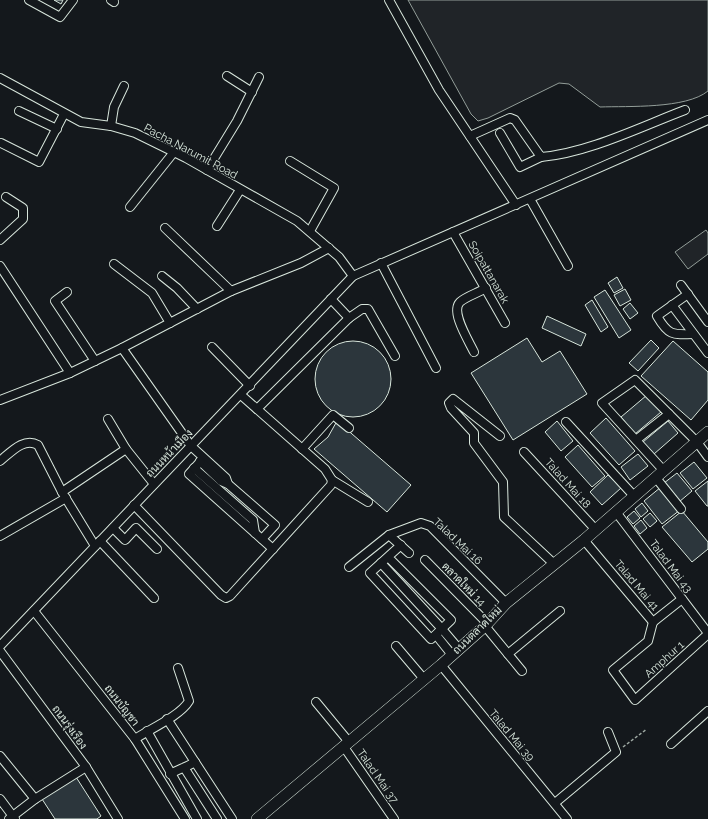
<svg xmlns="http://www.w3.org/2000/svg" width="708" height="819" viewBox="0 0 708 819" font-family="Raleway,Sarabun,sans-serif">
<rect width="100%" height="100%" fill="#14181c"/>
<!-- green -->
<g fill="#202428" stroke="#939e99">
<path d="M408,0H708V91C686,109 628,106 600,107L569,84L559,83L488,118L478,121L471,114Z"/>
<path d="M706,230L708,233V254L688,269L675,252Z"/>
</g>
<!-- building -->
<g fill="#2c363c" stroke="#d8e6dc">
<path d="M54,0H63L61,4Z"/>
<path d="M617,277L623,288L614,293L608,283Z"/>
<path d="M625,289L631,300L620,306L614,295Z"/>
<path d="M605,290L631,330L619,338L594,297Z"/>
<path d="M592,300L608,327L601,332L585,305Z"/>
<path d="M630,303L638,313L630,319L623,309Z"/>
<path d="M547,316L586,334L581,346L542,328Z"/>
<path d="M527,338L542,362L560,351L587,394L513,440L471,373Z"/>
<path d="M651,340L659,348L638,371L629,363Z"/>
<circle cx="353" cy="379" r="38"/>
<path d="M673,341L708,372V400L691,420L641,376Z"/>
<path d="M647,395L661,412L635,434L621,417Z"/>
<path d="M606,418L635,451L619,465L590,433Z"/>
<path d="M337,421L411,485L387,512L314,449L328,437Z"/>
<path d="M557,421L573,441L561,451L545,432Z"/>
<path d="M668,421L678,433L654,454L643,442Z"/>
<path d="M578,445L605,476L592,487L565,457Z"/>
<path d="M638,454L648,466L630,480L621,467Z"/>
<path d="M694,462L707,478L693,489L680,473Z"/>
<path d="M677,473L692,491L679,502L664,483Z"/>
<path d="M608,475L621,488L602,505L590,492Z"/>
<path d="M708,481V506H707L695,491Z"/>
<path d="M661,487L680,510L662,524L644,501Z"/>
<path d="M642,503L648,511L641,517L635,509Z"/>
<path d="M634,511L640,518L633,524L627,517Z"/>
<path d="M682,511L708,542V549L692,562L662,527Z"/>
<path d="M650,513L657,521L650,527L643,519Z"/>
<path d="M641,520L647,528L640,534L634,526Z"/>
<path d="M76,777L101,816L97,819H55L42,799Z"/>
</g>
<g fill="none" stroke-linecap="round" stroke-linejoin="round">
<!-- minor casing -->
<g stroke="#d8e6dc" stroke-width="10">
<g id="minor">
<path d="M29,0L60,17L73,0"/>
<path d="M111,0L114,2"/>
<path d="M389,0L439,90L516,205"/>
<path d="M227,76L252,92"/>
<path d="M0,78L81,122L111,126L135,133L186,158L297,221L339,257L353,276"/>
<path d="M19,111L57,129"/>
<path d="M111,126L114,107L124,86"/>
<path d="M500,133L520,167L541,157"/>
<path d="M470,136L510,118L515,120L541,157C588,153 640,127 685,110"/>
<path d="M1,143L39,162L64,114"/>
<path d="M290,161L334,188L310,231"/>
<path d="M207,170L237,121L259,77"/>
<path d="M530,199L568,266"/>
<path d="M130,207L174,152"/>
<path d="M217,226L240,190"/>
<path d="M165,228L231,291"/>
<path d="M453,232L505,323"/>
<path d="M0,240L23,219V208L6,197"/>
<path d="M381,263L436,368"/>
<path d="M114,264L152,293L170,323"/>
<path d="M0,266L70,373"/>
<path d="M162,276L177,288L197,309"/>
<path d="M681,285L708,322"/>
<path d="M67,292L55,301L95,361"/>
<path d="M688,294L657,316C668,335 672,335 693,334"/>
<path d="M331,299L349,318"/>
<path d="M672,305L708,353"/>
<path d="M212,347L250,386"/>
<path d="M122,348L191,446L226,478L228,484"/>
<path d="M474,352C469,341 450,312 460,302C467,296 478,293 486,288"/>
<path d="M0,400L70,373L122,348L231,291L301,263L329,248"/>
<path d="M257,409L349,318L362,309H368L395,356"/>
<path d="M108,419L126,449L154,484"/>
<path d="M566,422L634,496"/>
<path d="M500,436L453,399L449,403L451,408L474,433V443L503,482L504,517L553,563"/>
<path d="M636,440L669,414"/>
<path d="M302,449L333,415L349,428"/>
<path d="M524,452L596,530"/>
<path d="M0,461C11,452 24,437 38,445L62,492L95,546"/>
<path d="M200,461L221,481L228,484L275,525L262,539"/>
<path d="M200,462L189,474L273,549"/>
<path d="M194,468L253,520L255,533"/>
<path d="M664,471L602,403L635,380L697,442L708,457"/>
<path d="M656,478L681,509"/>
<path d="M332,480L368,502"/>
<path d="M62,492L126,449"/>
<path d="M134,505L221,595L226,598L230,596L331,485L332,480L325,469L241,395"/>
<path d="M616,512L708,633"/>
<path d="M113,528L125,540L136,528L157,549"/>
<path d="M389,535L409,553"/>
<path d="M0,536L66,498"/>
<path d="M584,540L653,622"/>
<path d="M100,541L154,598"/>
<path d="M388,557L451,620L431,639L370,573L401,545"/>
<path d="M425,560L487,623"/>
<path d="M381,563L442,629L459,649"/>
<path d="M349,567L389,535L421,523L430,526L506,603"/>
<path d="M34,611L135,739L185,819"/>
<path d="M653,622L648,641L613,670L635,700L708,634"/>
<path d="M653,622L682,599"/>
<path d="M485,626L522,671"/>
<path d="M436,635L452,655"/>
<path d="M0,646L353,276L708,120"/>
<path d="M396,646L424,679"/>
<path d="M0,651L86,767L118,819"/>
<path d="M508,654L560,611"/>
<path d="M441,665L567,819"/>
<path d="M316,702L349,742"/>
<path d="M167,719L232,819"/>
<path d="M147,731L197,819"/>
<path d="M135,739C150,729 180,716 189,701L178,668"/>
<path d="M671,744L708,711"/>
<path d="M344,747L394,819"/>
<path d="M0,756L35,799"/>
<path d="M185,769L217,819"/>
<path d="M170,774C179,769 187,767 195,762"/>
<path d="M0,799L15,819"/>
<path d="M555,803L616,752L608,732"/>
<path d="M9,819L35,799L86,767"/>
</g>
</g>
<!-- major casing -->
<g stroke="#d8e6dc" stroke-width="12">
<path id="major" d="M257,819L441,665L485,626L506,603L584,540L708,432"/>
</g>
<!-- path -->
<path stroke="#9da8a2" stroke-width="1.5" stroke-dasharray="3 2" stroke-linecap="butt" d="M623,747L647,729"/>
<!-- minor -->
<use href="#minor" stroke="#14181c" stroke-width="8"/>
<!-- major -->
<use href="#major" stroke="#14181c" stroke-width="11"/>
</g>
<g text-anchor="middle" stroke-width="3" stroke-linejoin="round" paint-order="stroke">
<!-- street labels -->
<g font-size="11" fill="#d8e6dc" stroke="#14181c">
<text transform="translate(191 151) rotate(28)" y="4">Pacha Narumit Road</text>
<text transform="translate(489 272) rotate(60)" y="4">Soipattanarak</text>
<text transform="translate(169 453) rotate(-46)" y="4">ถนนหน้าเมือง</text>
<text transform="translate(568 483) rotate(48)" y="4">Talad Mai 18</text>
<text transform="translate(458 541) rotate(43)" y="4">Talad Mai 16</text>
<text transform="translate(671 566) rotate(53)" y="4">Talad Mai 43</text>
<text transform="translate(464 584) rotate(45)" y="4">ตลาดใหม่ 14</text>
<text transform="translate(637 585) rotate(50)" y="4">Talad Mai 41</text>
<text transform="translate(477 630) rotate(-44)" y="4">ถนนตลาดใหม่</text>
<text transform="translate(664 659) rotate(-42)" y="4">Amphur 1</text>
<text transform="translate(122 705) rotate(52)" y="4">ถนนบัญชา</text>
<text transform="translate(70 727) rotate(54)" y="4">ถนนรุ่งเรือง</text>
<text transform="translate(512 735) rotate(50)" y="4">Talad Mai 39</text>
<text transform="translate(378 776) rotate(55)" y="4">Talad Mai 37</text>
</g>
</g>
</svg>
